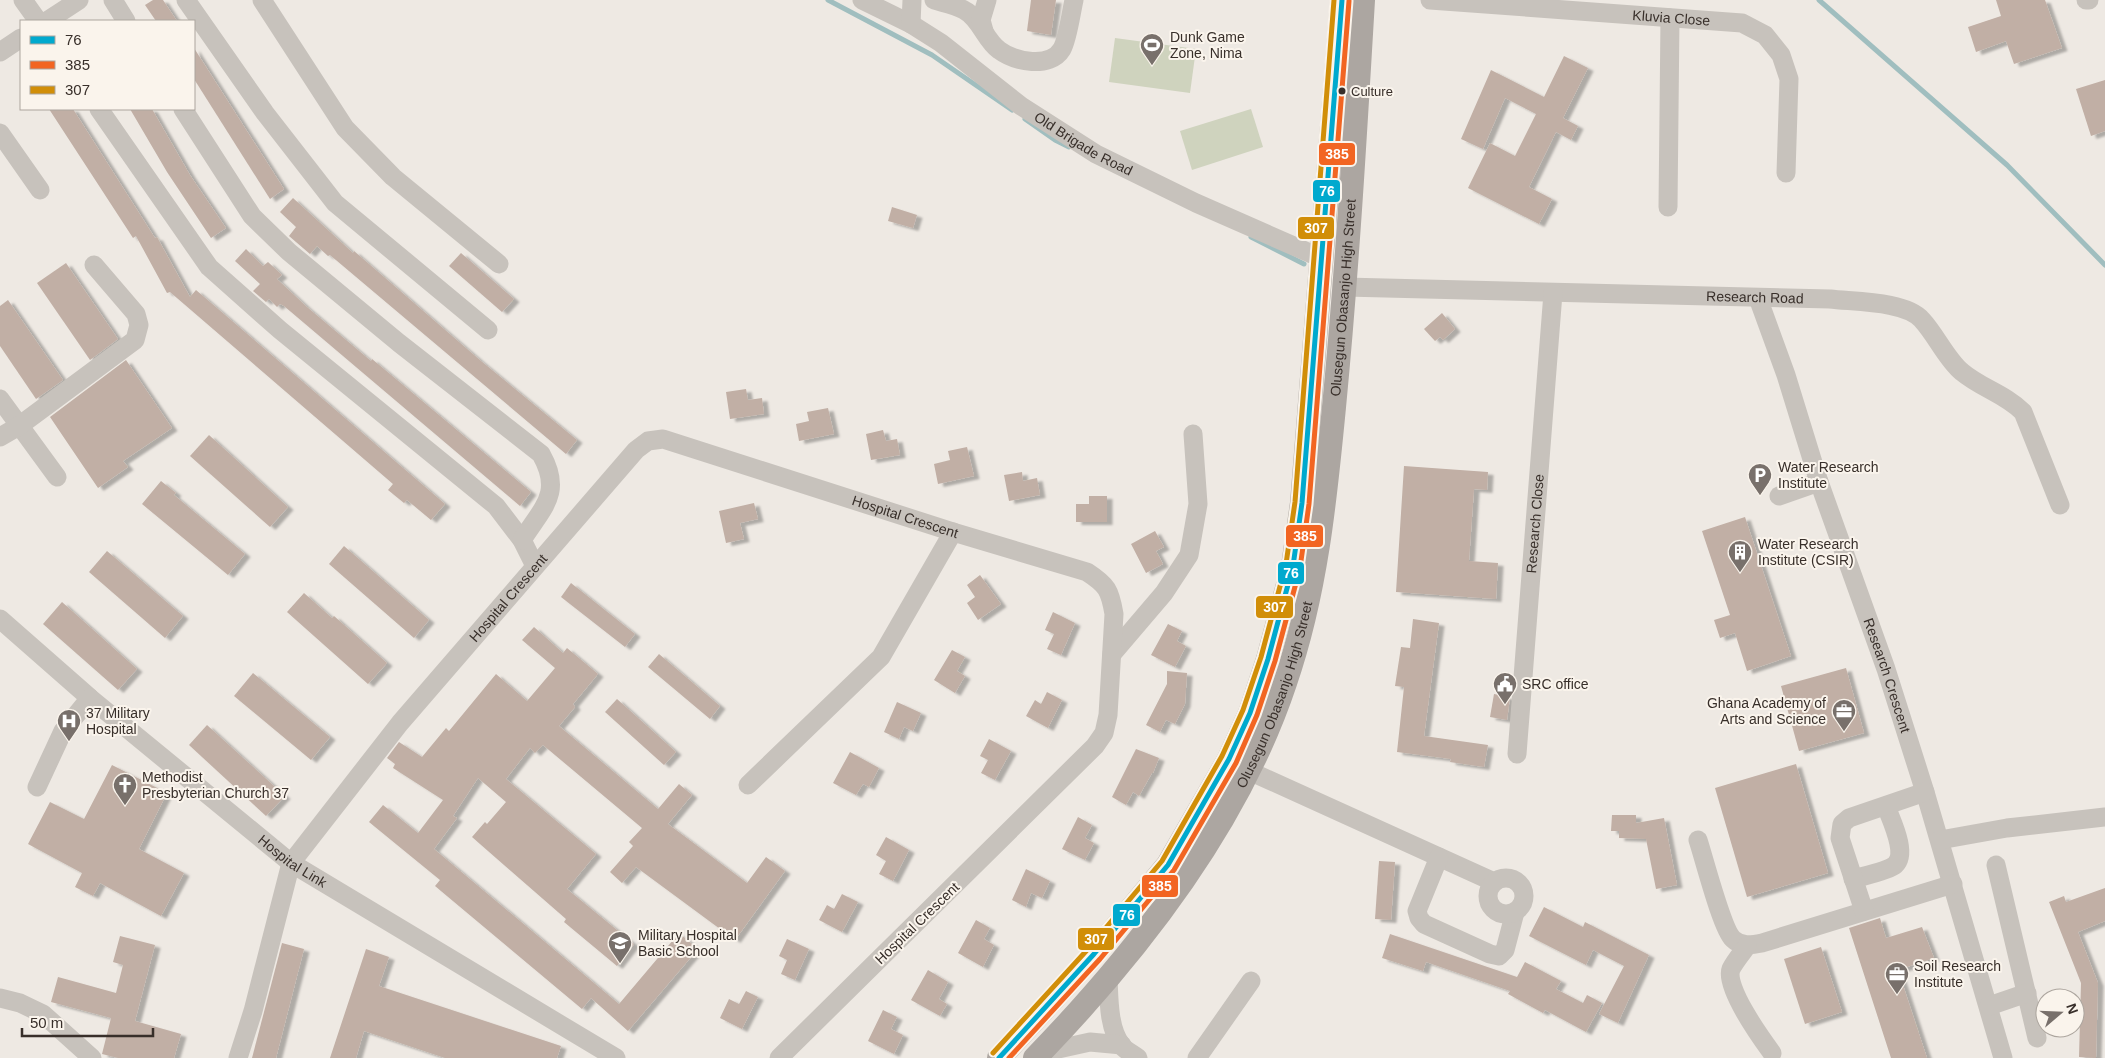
<svg xmlns="http://www.w3.org/2000/svg" width="2105" height="1058" viewBox="0 0 2105 1058" font-family="Arial,sans-serif">
<defs>
<filter id="shadow"><feDropShadow dx="5.5" dy="3" stdDeviation="1" flood-color="#0004"/></filter>
</defs>
<rect width="100%" height="100%" fill="#eee9e3"/>
<!-- green -->
<g fill="#cfd3be">
<path d="M1115,38L1196,49L1190,93L1109,82Z"/>
<path d="M1251,109L1263,147L1192,170L1180,131Z"/>
</g>
<g fill="none" stroke-linecap="round" stroke-linejoin="round">
<!-- stream -->
<g stroke="#a0bebf" stroke-width="5">
<path d="M828,0L932,55L1012,110"/>
<path d="M1819,0L2007,165L2105,265"/>
<path d="M1025,119L1055,140L1069,147"/>
<path d="M1251,237L1304,264"/>
</g>
</g>
<!-- building -->
<g fill="#c1afa5" filter="url(#shadow)">
<path d="M153,0H163L177,21H156L145,5Z"/>
<path d="M1031,0H1056L1051,35L1027,31Z"/>
<path d="M1996,0H2045L2062,48L2014,64L2006,41L1976,52L1968,27L2001,16Z"/>
<path d="M194,48L284,189L270,199L194,79Z"/>
<path d="M1564,56L1588,68L1563,118L1578,126L1571,140L1556,132L1529,187L1552,199L1539,224L1468,188L1490,143L1515,156L1536,114L1505,98L1483,149L1461,139L1491,70L1544,97Z"/>
<path d="M2105,80V131L2091,136L2076,89Z"/>
<path d="M49,109H73L155,238L157,237L190,297L196,290L445,504L431,520L407,500L404,503L388,490L393,484L170,292L167,293L136,236L133,238Z"/>
<path d="M130,109H152L190,175L226,228L211,238L167,172Z"/>
<path d="M293,198L353,253L354,251L481,361L577,440L566,454L330,255L328,256L317,246L310,254L289,236L296,227L280,212Z"/>
<path d="M892,207L917,215L913,228L888,221Z"/>
<path d="M246,249L263,266L268,262L282,275L277,279L307,307L371,361L372,359L531,492L520,506L284,306L280,304L277,307L269,299L266,302L253,291L260,284L235,261Z"/>
<path d="M461,253L514,299L502,312L449,266Z"/>
<path d="M66,263L118,339L90,360L37,283Z"/>
<path d="M8,300L63,380L36,399L0,346V306Z"/>
<path d="M1442,313L1455,329L1443,340L1440,337L1435,341L1424,329Z"/>
<path d="M126,360L172,428L123,461L128,467L98,488L50,417Z"/>
<path d="M746,389L748,400L762,398L764,414L730,419L726,392Z"/>
<path d="M828,408L834,434L799,441L796,424L809,421L807,412Z"/>
<path d="M883,430L886,441L897,439L900,455L871,460L866,434Z"/>
<path d="M209,435L288,507L270,527L190,456Z"/>
<path d="M967,447L974,476L938,484L934,464L950,460L948,451Z"/>
<path d="M1404,466L1488,472L1487,490L1474,489L1469,561L1498,563L1496,599L1396,592Z"/>
<path d="M1022,472L1023,481L1037,478L1040,495L1009,501L1004,475Z"/>
<path d="M161,481L176,493L174,495L245,554L228,575L142,504Z"/>
<path d="M1089,496H1107V522H1076V504H1089Z"/>
<path d="M754,503L758,519L740,523L744,539L726,543L719,511Z"/>
<path d="M1745,517L1791,656L1747,671L1735,633L1720,638L1714,620L1730,615L1702,531Z"/>
<path d="M1155,531L1164,547L1156,551L1163,564L1146,573L1131,544Z"/>
<path d="M344,546L429,620L414,638L329,564Z"/>
<path d="M107,551L183,616L165,638L89,572Z"/>
<path d="M980,575L1001,604L978,620L967,603L975,597L967,585Z"/>
<path d="M571,583L635,634L625,647L561,597Z"/>
<path d="M304,593L332,618L334,616L387,663L368,684L287,612Z"/>
<path d="M62,602L137,669L118,690L43,624Z"/>
<path d="M1053,612L1075,623L1061,655L1047,649L1054,634L1045,630Z"/>
<path d="M1413,619L1439,623L1424,736L1488,745L1484,767L1450,762L1451,759L1397,752L1404,687L1395,686L1401,647L1410,648Z"/>
<path d="M1168,624L1182,631L1177,641L1186,646L1175,667L1151,655Z"/>
<path d="M534,627L563,653L567,648L598,674L573,704L575,707L559,726L658,809L679,784L692,795L668,824L747,883L766,857L785,871L735,940L636,867L622,883L610,872L633,846L629,842L642,828L543,745L535,753L530,748L506,779L596,854L567,889L634,944L617,966L564,922L566,919L472,837L485,822L487,824L506,802L478,778L453,816L457,818L434,849L619,1004L679,933L698,949L628,1031L591,998L582,1009L435,886L440,880L369,822L383,805L418,833L443,800L393,768L395,764L387,758L399,742L422,757L446,728L449,731L496,674L527,701L555,668L522,640Z"/>
<path d="M952,650L965,657L957,671L965,676L955,693L934,680Z"/>
<path d="M659,654L720,706L710,719L648,667Z"/>
<path d="M1846,668L1864,733L1799,751L1781,686Z"/>
<path d="M1167,671L1187,673L1185,704L1175,724L1166,720L1160,732L1146,725L1167,684Z"/>
<path d="M253,673L330,737L311,760L234,696Z"/>
<path d="M1047,692L1062,700L1048,728L1026,716L1035,700L1041,704Z"/>
<path d="M1494,694L1510,697L1507,720L1490,717Z"/>
<path d="M617,699L676,752L664,765L605,712Z"/>
<path d="M897,702L921,713L913,731L904,727L899,739L884,732Z"/>
<path d="M207,725L285,796L266,816L189,745Z"/>
<path d="M989,739L1011,751L995,780L981,773L988,760L980,756Z"/>
<path d="M1136,749L1159,758L1153,773H1152L1139,796L1133,792L1126,805L1112,797Z"/>
<path d="M850,752L879,768L869,787L863,784L856,795L833,783Z"/>
<path d="M1796,764L1828,873L1747,897L1715,788Z"/>
<path d="M112,765L167,793L139,849L184,873L161,916L100,883L93,896L75,887L82,873L28,844L50,802L84,819Z"/>
<path d="M1612,815H1636V823L1664,818L1677,885L1656,889L1646,839L1619,838V831H1611Z"/>
<path d="M1078,817L1092,825L1085,838L1094,843L1085,860L1062,849Z"/>
<path d="M886,837L909,850L893,881L879,874L886,861L876,855Z"/>
<path d="M1379,861L1395,862L1391,920L1375,919Z"/>
<path d="M1026,869L1050,881L1042,898L1031,893L1026,907L1012,900Z"/>
<path d="M2105,888V921L2078,932L2098,983L2096,1058L2079,1057L2081,983L2049,902L2064,896L2066,902Z"/>
<path d="M842,894L858,902L842,932L819,920L827,905L834,909Z"/>
<path d="M1544,907L1583,927L1585,922L1649,955L1618,1023L1599,1014L1624,966L1593,950L1586,965L1529,936Z"/>
<path d="M1880,918L1886,938L1922,927L1934,958L1898,970L1927,1058H1891L1849,928Z"/>
<path d="M976,920L990,928L984,939L994,945L983,967L958,953Z"/>
<path d="M1390,934L1517,977L1525,962L1561,981L1556,989L1583,1003L1587,995L1602,1003L1586,1032L1545,1010L1543,1013L1508,994L1510,991L1426,962L1423,971L1382,958Z"/>
<path d="M120,936L155,945L135,1021L181,1034L174,1058H118L102,1054L111,1018L51,1002L58,977L116,993L123,965L113,962Z"/>
<path d="M787,939L809,949L795,980L781,974L787,960L779,956Z"/>
<path d="M282,943L304,949L276,1058H252Z"/>
<path d="M1821,947L1842,1012L1805,1024L1784,959Z"/>
<path d="M366,949L389,957L379,986L561,1046L557,1058H445L364,1031L356,1058H330Z"/>
<path d="M928,970L948,982L939,999L947,1004L940,1016L911,1000Z"/>
<path d="M746,991L758,997L742,1029L720,1018L729,999L739,1004Z"/>
<path d="M883,1010L897,1017L891,1029L903,1035L894,1054L868,1041Z"/>
</g>
<g fill="none" stroke-linecap="round" stroke-linejoin="round">
<!-- minor -->
<g stroke="#c7c2bc" stroke-width="19">
<path d="M23,0L38,21"/>
<path d="M113,0L126,21"/>
<path d="M186,0L265,113L335,203L488,330"/>
<path d="M262,0L345,128L393,177L499,264"/>
<path id="s1" d="M862,0L911,24L941,43L1021,106L1096,154L1196,203L1321,258"/>
<path d="M934,0C944,3 955,5 964,10C980,18 985,40 999,50C1015,62 1050,69 1062,49C1068,38 1071,13 1074,0"/>
<path id="s2" d="M1430,0L1742,23L1765,35L1781,55L1789,79L1786,173"/>
<path d="M2086,0H2089"/>
<path d="M47,21L79,0"/>
<path d="M911,24L912,0"/>
<path d="M984,31L981,20L987,0"/>
<path d="M0,52L21,38"/>
<path d="M99,109L209,267L280,330L496,506L522,540L535,566"/>
<path d="M183,109L252,216L289,252L399,343L541,454C563,493 543,507 522,540"/>
<path d="M0,133L40,190"/>
<path d="M1668,207L1670,18"/>
<path id="s3" d="M1345,287L1830,299C1854,302 1906,301 1922,320C1936,335 1947,360 1962,372C1981,388 2005,394 2023,412L2060,505"/>
<path id="s4" d="M1758,298L1786,375L1819,482L1886,669L1925,792L2003,1058"/>
<path d="M0,399L57,477"/>
<path d="M0,437L19,426L135,340L139,325L136,314L94,265"/>
<path d="M1779,496L1819,482"/>
<path id="s5" d="M0,619L90,698L291,863L616,1058"/>
<path d="M1112,654L1164,593L1189,555L1198,504L1193,434"/>
<path id="s6" d="M1517,754L1553,293"/>
<path d="M1247,770L1494,882"/>
<path d="M748,785L881,657L953,532"/>
<path d="M37,787L63,731L90,698"/>
<path d="M1698,840C1704,858 1722,929 1733,939C1741,947 1752,945 1762,943L1953,884"/>
<path d="M1940,840L2007,828L2105,817"/>
<path d="M1439,857L1417,911L1419,918L1424,924L1490,954L1499,956L1505,950L1515,912"/>
<path d="M1996,865L2037,1038"/>
<circle cx="1506" cy="896" r="18"/>
<path d="M1853,879C1863,876 1888,871 1895,865C1908,853 1891,820 1886,806"/>
<path d="M1864,911L1840,838L1842,824L1849,818L1925,792"/>
<path d="M1747,946C1742,953 1735,961 1731,969C1724,987 1761,1038 1772,1053"/>
<path d="M1108,977C1109,997 1108,1029 1122,1046C1126,1051 1133,1054 1138,1058"/>
<path d="M0,998L20,1003L43,1014L92,1058"/>
<path d="M1989,1006L2027,993"/>
<path d="M1040,1053L1090,1042L1122,1045"/>
<path id="s7" d="M238,1058L253,1011L291,863L400,723L636,450L648,441L663,439L953,532L1087,572C1107,585 1110,590 1114,614L1108,715L1104,733L1095,746L779,1058"/>
<path d="M1197,1058L1251,981"/>
</g>
<!-- major -->
<g stroke="#aca6a1" stroke-width="24">
<path d="M999,1058L1094,954L1168,865L1229,759L1250,713L1268,659L1293,566L1302,503L1342,0"/>
<path id="s8" d="M1035,1058C1137,953 1238,824 1285,683C1316,593 1325,501 1334,407C1347,272 1355,136 1363,0"/>
</g>
<!-- bus-1 casing -->
<g stroke="#faf4ec" stroke-width="9">
<path id="bus-1" d="M999,1058L1094,954L1168,865L1229,759L1250,713L1268,659L1293,566L1302,503L1342,0"/>
</g>
<!-- bus-2 casing -->
<g stroke="#faf4ec" stroke-width="9">
<path id="bus-2" d="M1009,1058L1100,959L1174,870L1236,763L1257,715L1275,661L1300,568L1309,504L1349,1"/>
</g>
<!-- bus-3 casing -->
<g stroke="#faf4ec" stroke-width="9">
<path id="bus-3" d="M993,1053L1088,949L1162,861L1222,756L1243,710L1261,657L1286,564L1295,502L1334,0"/>
</g>
<!-- bus-1 -->
<use href="#bus-1" stroke="#00a9ce" stroke-width="5"/>
<!-- bus-2 -->
<use href="#bus-2" stroke="#f26522" stroke-width="5"/>
<!-- bus-3 -->
<use href="#bus-3" stroke="#d18e08" stroke-width="5"/>
</g>
<!-- icons -->
<defs>
<g id="stadium-pin" transform="scale(1.25)"><path d="M0 17L-7.5 6A9.5 9.5 0 1 1 7.5 6Z" fill="#78706b" stroke="#faf4ec"/><path d="M0-5a6.5 5 0 1 0 0 10a6.5 5 0 1 0 0-10ZM-3.5-1.8h7v3.6h-7Z" fill="#fff"/></g>
<g id="parking-pin" transform="scale(1.25)"><path d="M0 17L-7.5 6A9.5 9.5 0 1 1 7.5 6Z" fill="#78706b" stroke="#faf4ec"/><path d="M-3.5-5.5H1a3.5 3.5 0 0 1 0 7H-1V5.5H-3.5ZM-1-3.4V-.6H.8a1.4 1.4 0 0 0 0-2.8Z" fill="#fff"/></g>
<g id="building-pin" transform="scale(1.25)"><path d="M0 17L-7.5 6A9.5 9.5 0 1 1 7.5 6Z" fill="#78706b" stroke="#faf4ec"/><path d="M-4-6H4V6H1V3H-1V6H-4ZM-2.5-4.3h1.7v1.8h-1.7ZM.8-4.3h1.7v1.8H.8ZM-2.5-1h1.7V.8h-1.7ZM.8-1h1.7V.8H.8Z" fill="#fff"/></g>
<g id="civic-pin" transform="scale(1.25)"><path d="M0 17L-7.5 6A9.5 9.5 0 1 1 7.5 6Z" fill="#78706b" stroke="#faf4ec"/><path d="M-.6-6.5H3V-4.5H.6V-3L4-1V1h2V6H-6V1h2V-1L-.6-3ZM-1.2 2.5V6h2.4V2.5Z" fill="#fff"/></g>
<g id="office-pin" transform="scale(1.25)"><path d="M0 17L-7.5 6A9.5 9.5 0 1 1 7.5 6Z" fill="#78706b" stroke="#faf4ec"/><path d="M-6-3h4V-5.5h4V-3h4V5H-6ZM-1-4.5V-3h2v-1.5ZM-6 0V1H6V0Z" fill="#fff"/></g>
<g id="hospital-pin" transform="scale(1.25)"><path d="M0 17L-7.5 6A9.5 9.5 0 1 1 7.5 6Z" fill="#78706b" stroke="#faf4ec"/><path d="M-5-5h3v3.5h4V-5h3V5h-3V1.5h-4V5h-3Z" fill="#fff"/></g>
<g id="church-pin" transform="scale(1.25)"><path d="M0 17L-7.5 6A9.5 9.5 0 1 1 7.5 6Z" fill="#78706b" stroke="#faf4ec"/><path d="M-1.2-6h2.4v3.5h3.3v2.4h-3.3V6h-2.4V-.1h-3.3v-2.4h3.3Z" fill="#fff"/></g>
<g id="school-pin" transform="scale(1.25)"><path d="M0 17L-7.5 6A9.5 9.5 0 1 1 7.5 6Z" fill="#78706b" stroke="#faf4ec"/><path d="M0-5L7-2L0 1L-7-2ZM-4 1L0 2.5L4 1V4Q0 6-4 4Z" fill="#fff"/></g>
</defs>
<g fill-rule="evenodd">
<use href="#stadium-pin" x="1152" y="45"/>
<use href="#parking-pin" x="1760" y="475"/>
<use href="#building-pin" x="1740" y="552"/>
<use href="#civic-pin" x="1505" y="684"/>
<use href="#office-pin" x="1844" y="711"/>
<use href="#hospital-pin" x="69" y="721"/>
<use href="#church-pin" x="125" y="785"/>
<use href="#school-pin" x="620" y="943"/>
<use href="#office-pin" x="1897" y="974"/>
</g>
<!-- markers -->
<circle fill="#382f2a" stroke="#faf4ec" stroke-width="2" cx="1342" cy="91" r="4.5"/>
<g text-anchor="middle" stroke-width="4" stroke-linejoin="round" paint-order="stroke">
<!-- bus labels -->
<g font-size="13" fill="#382f2a" stroke="#faf4ec" text-anchor="start">
<text x="1351" y="96">Culture</text>
</g>
<!-- street labels -->
<g font-size="14" fill="#382f2a" stroke="#faf4ec">
<text dy="5" stroke="none"><textPath href="#s2" startOffset="242">Kluvia Close</textPath></text>
<text dy="5" stroke="none"><textPath href="#s1" startOffset="265">Old Brigade Road</textPath></text>
<text dy="5" stroke="none"><textPath href="#s8" startOffset="845">Olusegun Obasanjo High Street</textPath></text>
<text dy="5" stroke="none"><textPath href="#s3" startOffset="410">Research Road</textPath></text>
<text dy="5" stroke="none"><textPath href="#s7" startOffset="1025">Hospital Crescent</textPath></text>
<text dy="5" stroke="none"><textPath href="#s6" startOffset="231">Research Close</textPath></text>
<text dy="5" stroke="none"><textPath href="#s7" startOffset="545">Hospital Crescent</textPath></text>
<text dy="5" stroke="none"><textPath href="#s4" startOffset="399">Research Crescent</textPath></text>
<text dy="5" stroke="none"><textPath href="#s8" startOffset="440">Olusegun Obasanjo High Street</textPath></text>
<text dy="5" stroke="none"><textPath href="#s5" startOffset="380">Hospital Link</textPath></text>
<text transform="translate(917 923) rotate(-44)" y="5">Hospital Crescent</text>
</g>
<!-- poi labels -->
<g font-size="14" fill="#382f2a" stroke="#faf4ec" text-anchor="start">
<text x="1170" y="42">Dunk Game<tspan x="1170" dy="16">Zone, Nima</tspan></text>
<text x="1778" y="472">Water Research<tspan x="1778" dy="16">Institute</tspan></text>
<text x="1758" y="549">Water Research<tspan x="1758" dy="16">Institute (CSIR)</tspan></text>
<text x="1522" y="689">SRC office</text>
<text x="1826" y="708" text-anchor="end">Ghana Academy of<tspan x="1826" dy="16">Arts and Science</tspan></text>
<text x="86" y="718">37 Military<tspan x="86" dy="16">Hospital</tspan></text>
<text x="142" y="782">Methodist<tspan x="142" dy="16">Presbyterian Church 37</tspan></text>
<text x="638" y="940">Military Hospital<tspan x="638" dy="16">Basic School</tspan></text>
<text x="1914" y="971">Soil Research<tspan x="1914" dy="16">Institute</tspan></text>
</g>
</g>
<g stroke="#faf4ec" stroke-width="2">
<rect x="1318" y="142" width="38" height="24" rx="5" fill="#f26522"/>
<rect x="1312" y="179" width="29" height="24" rx="5" fill="#00a9ce"/>
<rect x="1297" y="216" width="38" height="24" rx="5" fill="#d18e08"/>
<rect x="1285" y="524" width="39" height="24" rx="5" fill="#f26522"/>
<rect x="1277" y="561" width="28" height="24" rx="5" fill="#00a9ce"/>
<rect x="1255" y="595" width="39" height="24" rx="5" fill="#d18e08"/>
<rect x="1141" y="874" width="38" height="24" rx="5" fill="#f26522"/>
<rect x="1112" y="903" width="29" height="24" rx="5" fill="#00a9ce"/>
<rect x="1077" y="927" width="38" height="24" rx="5" fill="#d18e08"/>
</g>
<g font-size="14" text-anchor="middle" font-weight="bold" fill="#fff">
<text x="1337" y="159">385</text>
<text x="1327" y="196">76</text>
<text x="1316" y="233">307</text>
<text x="1305" y="541">385</text>
<text x="1291" y="578">76</text>
<text x="1275" y="612">307</text>
<text x="1160" y="891">385</text>
<text x="1127" y="920">76</text>
<text x="1096" y="944">307</text>
</g>
<!-- legend -->
<rect x="20" y="20" width="175" height="90" fill="#faf4ec" stroke="#aca59e"/>
<rect x="30" y="36" width="25" height="8" fill="#00a9ce" stroke="#aca59e"/>
<text x="65" y="45" font-size="15" fill="#382f2a">76</text>
<rect x="30" y="61" width="25" height="8" fill="#f26522" stroke="#aca59e"/>
<text x="65" y="70" font-size="15" fill="#382f2a">385</text>
<rect x="30" y="86" width="25" height="8" fill="#d18e08" stroke="#aca59e"/>
<text x="65" y="95" font-size="15" fill="#382f2a">307</text>
<!-- north arrow -->
<g transform="translate(2060 1013) rotate(71)"><circle r="24" fill="#faf4ec" stroke="#aca59e"/>
<path d="M0-4L9 19L0 12L-9 19Z" fill="#78706b"/>
<text y="-8" font-size="14" font-weight="bold" text-anchor="middle" fill="#382f2a">N</text>
</g>
<!-- scale -->
<path d="M22 1028v8h131v-8" fill="none" stroke="#382f2a" stroke-width="2.5"/>
<text x="30" y="1028" font-size="15" fill="#382f2a" stroke="#faf4ec" stroke-width="4" paint-order="stroke">50 m</text>
</svg>
